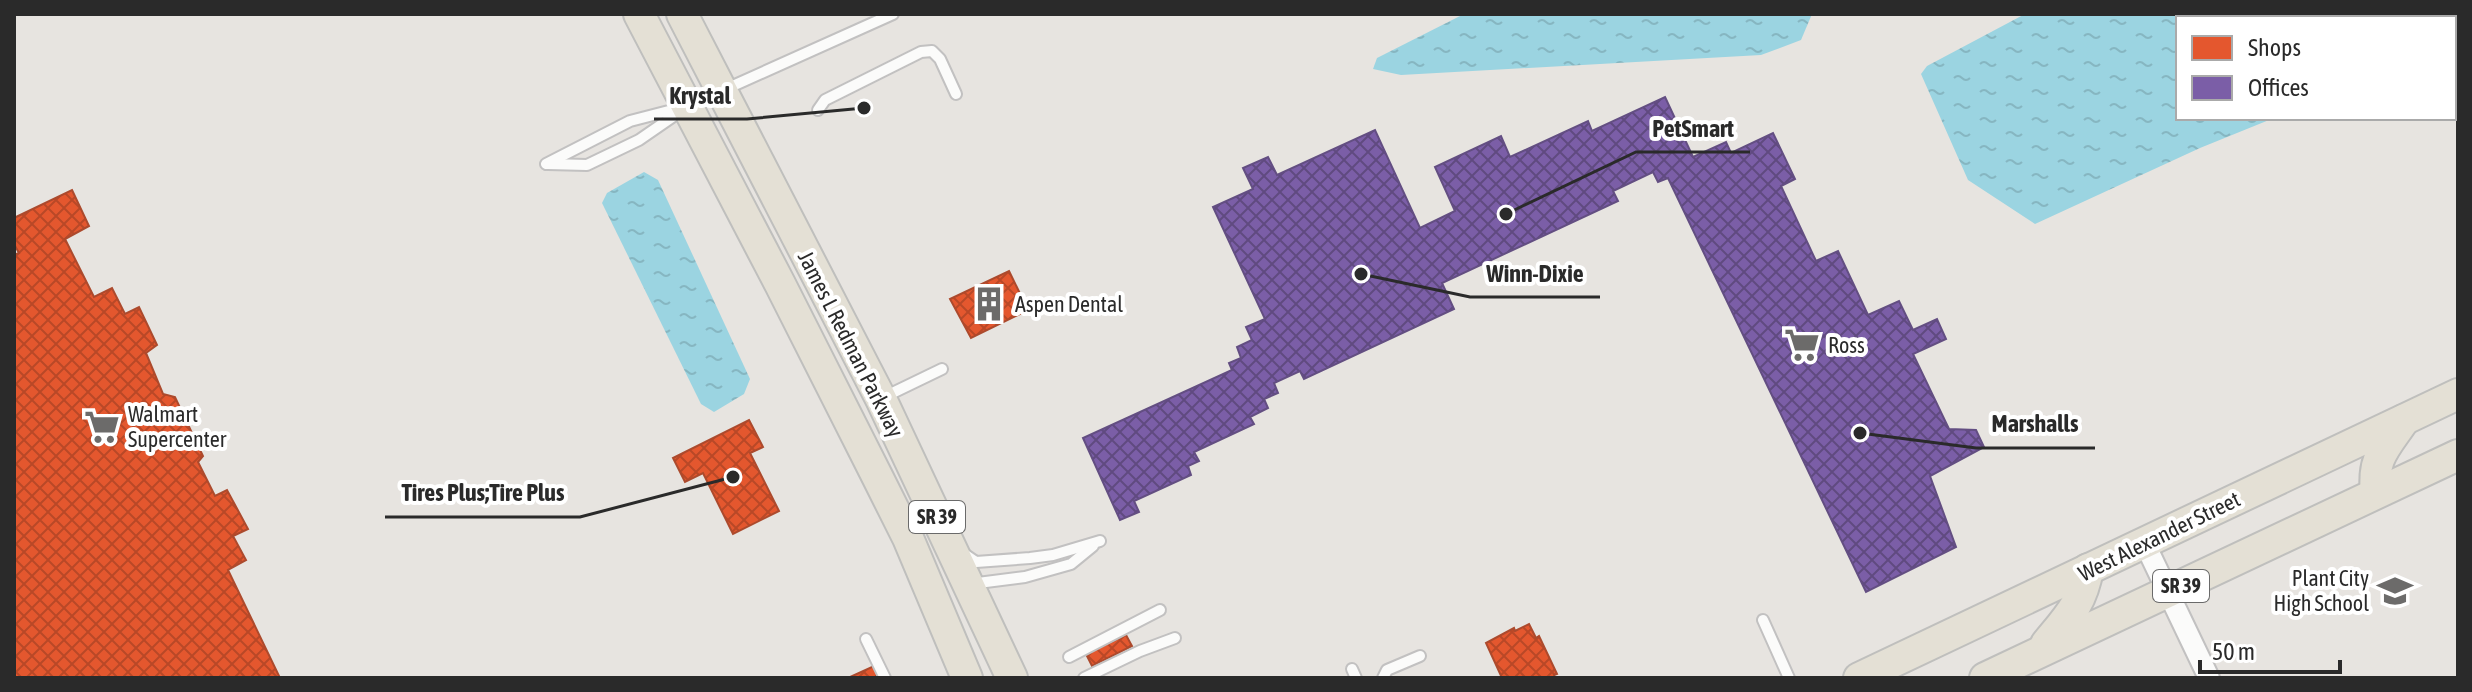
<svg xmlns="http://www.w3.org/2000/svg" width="2472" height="692" viewBox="0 0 2472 692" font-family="'Asap Condensed',sans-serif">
<defs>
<pattern id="water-ripples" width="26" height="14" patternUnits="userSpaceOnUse" patternTransform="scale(2)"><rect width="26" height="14" fill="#9bd4e1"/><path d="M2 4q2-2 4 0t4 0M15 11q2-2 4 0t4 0" fill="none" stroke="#86b6c1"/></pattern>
<pattern id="shops-cross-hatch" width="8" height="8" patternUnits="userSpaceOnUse" patternTransform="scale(2)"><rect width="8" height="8" fill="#e4572e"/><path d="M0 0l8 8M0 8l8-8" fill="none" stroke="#b94827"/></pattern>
<pattern id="offices-cross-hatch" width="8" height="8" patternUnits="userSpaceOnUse" patternTransform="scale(2)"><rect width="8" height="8" fill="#7b5ea7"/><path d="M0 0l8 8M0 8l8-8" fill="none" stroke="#604a80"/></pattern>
</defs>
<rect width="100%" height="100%" fill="#e7e4e0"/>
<!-- water -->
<g fill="url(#water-ripples)">
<path d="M1464,14H1812L1801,40L1761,55L1401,75L1373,69L1377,58Z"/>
<path d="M2025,14H2202L2201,18H2178V118H2274L2200,148L2035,224L1968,180L1921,74L1927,66Z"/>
<path d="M2294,14H2349L2350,18H2284Z"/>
<path d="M644,172L658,180L750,379L744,394L714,412L701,404L602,203L607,193Z"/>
</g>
<!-- shops -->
<g fill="url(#shops-cross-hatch)" stroke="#ac4a2d" stroke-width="2">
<path d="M72,190L89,226L65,239L94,297L112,288L125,314L139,307L157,345L146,353L163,394L175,397L203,456L198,462L215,496L227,490L248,529L233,536L246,560L228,570L280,678H14V255L19,253L14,244V218Z"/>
<path d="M1009,271L1028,310L971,338L950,299Z"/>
<path d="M749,420L763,447L750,453L779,511L733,534L703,473L685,482L673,458Z"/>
<path d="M1529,624L1536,638L1539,636L1557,674L1554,675L1555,678H1502L1486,643L1514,628L1515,631Z"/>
<path d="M1126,635L1132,646L1092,666L1086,654Z"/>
<path d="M874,666L879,678H848Z"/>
</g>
<!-- offices -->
<path fill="url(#offices-cross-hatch)" stroke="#634e82" stroke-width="2" d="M1665,97L1693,157L1726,142L1731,153L1773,133L1795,179L1781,186L1816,261L1838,251L1868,315L1899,301L1913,330L1937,319L1946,339L1913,354L1949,429L1976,430L1984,447L1930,476L1956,547L1866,592L1668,178L1658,182L1653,172L1613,191L1618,201L1442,283L1454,309L1304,379L1300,371L1274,383L1278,393L1264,399L1268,408L1250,417L1254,424L1194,452L1199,461L1188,466L1191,475L1134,501L1139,512L1120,520L1083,438L1232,370L1229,363L1241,358L1237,347L1252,340L1246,327L1265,319L1213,207L1253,189L1243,168L1268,157L1277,175L1375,130L1420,228L1455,211L1435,167L1501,136L1510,157L1588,121L1592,131Z"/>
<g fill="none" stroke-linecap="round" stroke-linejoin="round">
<!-- lane casing -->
<g stroke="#c2c1c1" stroke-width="14">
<g id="lane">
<path d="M818,110L825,100L921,52L932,51L940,59L956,94"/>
<path d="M546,164L630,121L688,106L893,14"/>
<path d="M548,164L587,165L639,140L681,111"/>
<path d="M882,398L942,369"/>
<path d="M963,553L976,562L1030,558L1053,555L1100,541"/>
<path d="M970,584L1025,577L1071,564L1093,546"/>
<path d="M1763,620L1789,678"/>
<path d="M866,639L885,678"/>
<path d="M1069,657L1160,610"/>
<path d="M1352,669L1356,678"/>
<path d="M1084,678L1140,651L1175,638"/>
<path d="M1383,678L1387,670L1420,656"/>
</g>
</g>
<!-- street casing -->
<g stroke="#c2c1c1" stroke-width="24">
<path id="street" d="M2144,542L2209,678"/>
</g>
<!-- primary casing -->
<g stroke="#bfbfbd" stroke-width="34">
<g id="primary">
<path d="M639,14L780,284L878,478L908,538L967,678"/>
<path d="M682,14L881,399L1012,678"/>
<path d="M2376,493C2372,458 2385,448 2404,420"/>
<path d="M2046,644C2068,617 2082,604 2088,569"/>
<path d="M1859,678L2458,394"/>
<path d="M1985,678L2458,455"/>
</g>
</g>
<!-- lane -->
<use href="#lane" stroke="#fbfbfa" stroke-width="10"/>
<!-- street -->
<use href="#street" stroke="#fbfbfa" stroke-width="20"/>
<!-- primary -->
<use href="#primary" stroke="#e4e0d5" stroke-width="30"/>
</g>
<!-- icons -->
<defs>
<g id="building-bare" transform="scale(2.76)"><path d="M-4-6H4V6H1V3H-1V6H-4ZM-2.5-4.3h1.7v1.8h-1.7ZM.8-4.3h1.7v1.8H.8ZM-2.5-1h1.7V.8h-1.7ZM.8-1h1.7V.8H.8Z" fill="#6c6b6a" stroke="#fff" stroke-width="2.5" paint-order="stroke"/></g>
<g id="supermarket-bare" transform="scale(2.76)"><path d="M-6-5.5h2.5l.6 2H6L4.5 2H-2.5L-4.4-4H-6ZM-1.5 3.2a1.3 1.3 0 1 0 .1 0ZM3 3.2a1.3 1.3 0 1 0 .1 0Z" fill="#6c6b6a" stroke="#fff" stroke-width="2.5" paint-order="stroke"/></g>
<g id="school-bare" transform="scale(2.76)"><path d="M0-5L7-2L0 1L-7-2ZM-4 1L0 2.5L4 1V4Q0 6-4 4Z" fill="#6c6b6a" stroke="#fff" stroke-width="2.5" paint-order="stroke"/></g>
</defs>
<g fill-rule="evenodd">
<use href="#building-bare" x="989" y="304"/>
<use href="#supermarket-bare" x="1802" y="345"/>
<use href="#supermarket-bare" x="102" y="427"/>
<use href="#school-bare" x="2395" y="591"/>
</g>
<g text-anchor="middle" stroke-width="8" stroke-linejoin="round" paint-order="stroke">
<!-- shield labels -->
<g fill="#fff" stroke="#6a6a6a" stroke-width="2">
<rect x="909" y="501" width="56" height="32" rx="6"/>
<rect x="2153" y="570" width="56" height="32" rx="6"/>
</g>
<g font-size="20" font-weight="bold" fill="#2a2a2a">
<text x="937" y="524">SR 39</text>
<text x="2181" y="593">SR 39</text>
</g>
<!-- poi labels -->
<g font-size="22" fill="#2a2a2a" stroke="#fff" text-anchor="start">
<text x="1015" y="312">Aspen Dental</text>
<text x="1828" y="353">Ross</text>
<text x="128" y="422">Walmart<tspan x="128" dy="25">Supercenter</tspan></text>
<text x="2369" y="586" text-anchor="end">Plant City<tspan x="2369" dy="25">High School</tspan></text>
</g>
<!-- street labels -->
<g font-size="22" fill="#2a2a2a" stroke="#fff">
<text transform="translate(851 344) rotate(63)" y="8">James L Redman Parkway</text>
<text transform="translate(2159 536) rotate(-26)" y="8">West Alexander Street</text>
</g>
</g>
<!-- callouts -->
<path fill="none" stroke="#2a2a2a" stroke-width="3" d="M864 108L747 119H654M1506 214L1636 152H1750M1361 274L1470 297H1600M1860 433L1976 448H2095M733 477L580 517H385"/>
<g fill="#2a2a2a" stroke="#fff" stroke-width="3">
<circle cx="864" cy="108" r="8"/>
<circle cx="1506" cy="214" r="8"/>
<circle cx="1361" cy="274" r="8"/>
<circle cx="1860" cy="433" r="8"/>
<circle cx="733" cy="477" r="8"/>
</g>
<g font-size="24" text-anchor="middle" font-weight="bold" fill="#2a2a2a" stroke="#fff" stroke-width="8" stroke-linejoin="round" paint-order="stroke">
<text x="700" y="104">Krystal</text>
<text x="1693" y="137">PetSmart</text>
<text x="1535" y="282">Winn-Dixie</text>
<text x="2035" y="432">Marshalls</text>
<text x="483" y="501">Tires Plus;Tire Plus</text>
</g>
<!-- border -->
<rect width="2472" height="692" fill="none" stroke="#2a2a2a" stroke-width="32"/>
<!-- legend -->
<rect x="2176" y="16" width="280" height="104" fill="#ffffff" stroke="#aaaaaa" stroke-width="2"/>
<rect x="2192" y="36" width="40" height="24" fill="#e4572e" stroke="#aaaaaa" stroke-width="2"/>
<text x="2248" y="56" font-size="24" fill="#2a2a2a">Shops</text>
<rect x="2192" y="76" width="40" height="24" fill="#7b5ea7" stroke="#aaaaaa" stroke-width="2"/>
<text x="2248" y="96" font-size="24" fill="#2a2a2a">Offices</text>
<!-- scale -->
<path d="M2200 660v12h140v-12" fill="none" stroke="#2a2a2a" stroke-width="4"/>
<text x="2212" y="660" font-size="24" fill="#2a2a2a" stroke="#ffffff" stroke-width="6" paint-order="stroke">50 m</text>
</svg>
